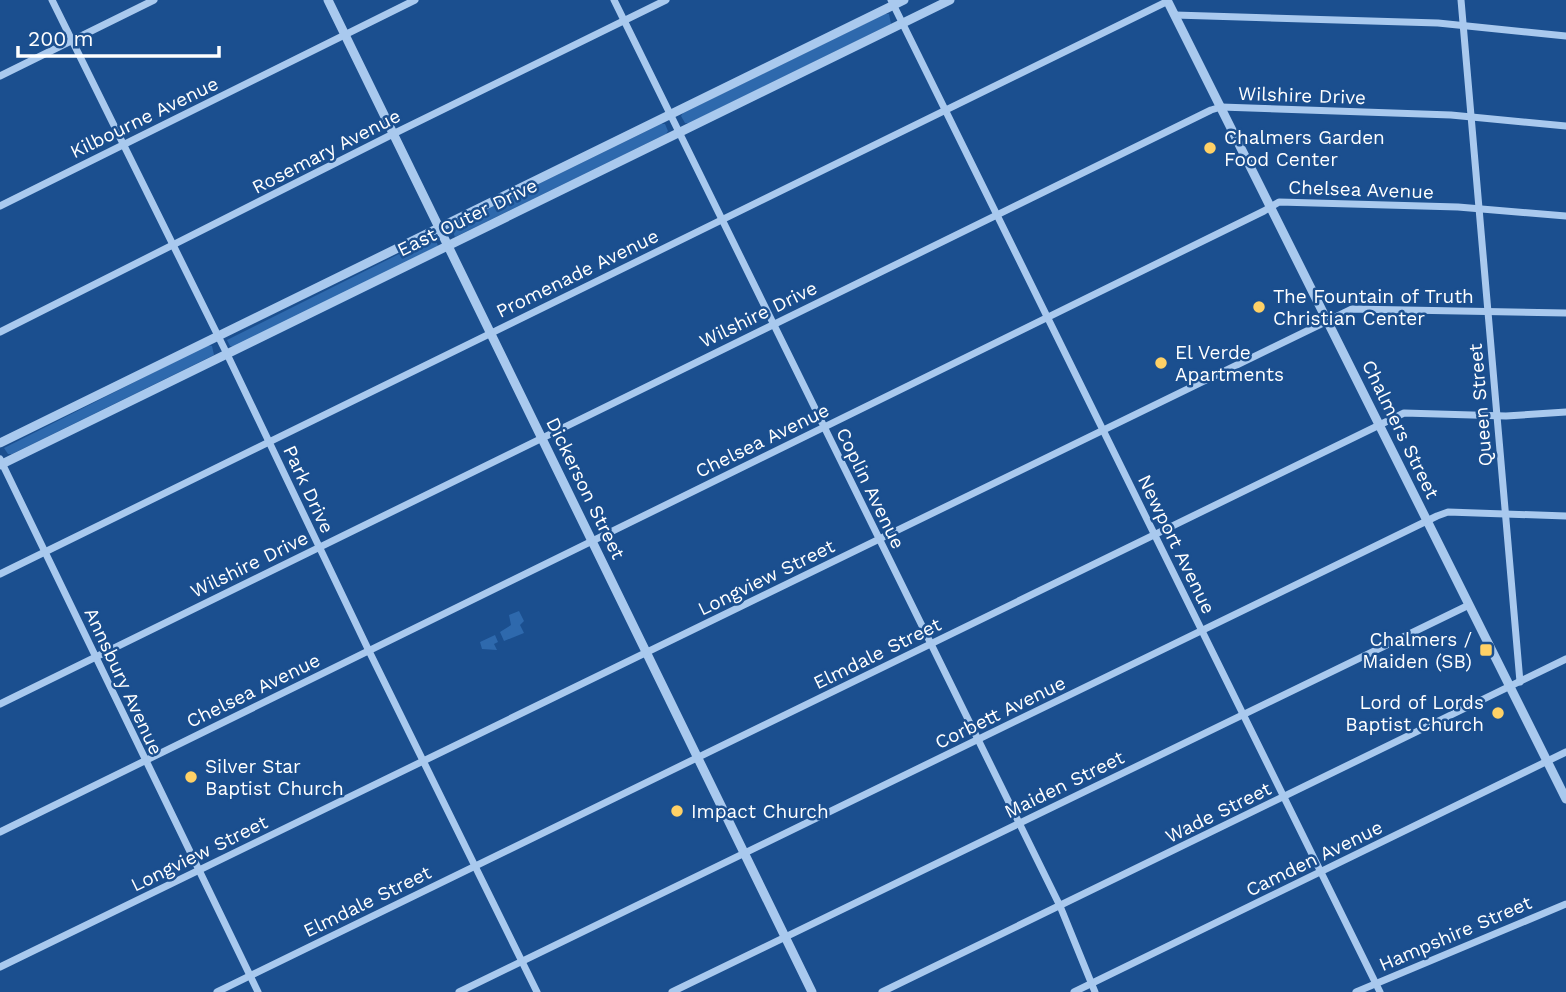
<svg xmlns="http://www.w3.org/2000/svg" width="1566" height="992" viewBox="0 0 1566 992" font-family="'Work Sans',sans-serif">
<rect width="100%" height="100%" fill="#1b4f8f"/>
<!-- green -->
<g fill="#2e69ad">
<path d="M885,14H889L891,24L689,123H685L681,116L683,113Z"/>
<path d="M661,124H665L668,131L666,134L455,237L451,227Z"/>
<path d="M431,238H435L438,246L235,347L230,346L227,340Z"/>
<path d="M208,345L212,346L214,355L12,454H8L4,448Z"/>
<path d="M519,611L524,621L520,625L524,633L504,641L500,632L511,625L509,615Z"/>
<path d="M495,635L498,642L494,644L497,650L482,649L480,642Z"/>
</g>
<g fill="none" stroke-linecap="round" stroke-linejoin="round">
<!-- minor -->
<g stroke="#a9c9ee" stroke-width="7">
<path d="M52,0L227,354L369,651L537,992"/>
<path d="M614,0L1060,906L1095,992"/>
<path d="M891,0L1380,992"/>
<path d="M1461,0L1520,682"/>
<path d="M1175,15L1438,23L1566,36"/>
<path d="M0,76L154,0"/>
<path d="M0,206L415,0"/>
<path d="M0,332L393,134L666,0"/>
<path d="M0,459L258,992"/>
<path d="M0,574L1168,1"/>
<path d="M0,704L1211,110L1221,107L1451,115L1566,126"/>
<path d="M0,832L1264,211L1279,202L1458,207L1566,216"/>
<path d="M0,967L1352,309L1566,313"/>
<path d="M217,992L1404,413L1506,416L1566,412"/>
<path d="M459,992L1437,516L1448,512L1566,516"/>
<path d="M672,992L1469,605"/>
<path d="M882,992L1566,659"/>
<path d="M1074,992L1566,752"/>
<path d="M1356,992L1566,904"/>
</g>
<!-- tertiary -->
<g stroke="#a9c9ee" stroke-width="9">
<path d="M328,0L812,992"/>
<path d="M1167,0L1566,799"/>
<path d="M0,443L904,0"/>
<path d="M0,465L950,0"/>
</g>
</g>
<!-- markers -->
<g fill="#ffd166" stroke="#1b4f8f" stroke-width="2.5">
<circle cx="1210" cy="148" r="7"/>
<circle cx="1259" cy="307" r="7"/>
<circle cx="1161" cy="363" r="7"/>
<rect x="1479" y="643" width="14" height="14" rx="3.5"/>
<circle cx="1498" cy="713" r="7"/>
<circle cx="191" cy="777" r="7"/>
<circle cx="677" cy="811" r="7"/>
</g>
<g text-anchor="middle" stroke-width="5" stroke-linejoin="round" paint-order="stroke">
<!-- street labels -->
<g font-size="19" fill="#fff" stroke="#1b4f8f">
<text transform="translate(1302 95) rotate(2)" y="7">Wilshire Drive</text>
<text transform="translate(144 117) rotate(-26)" y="7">Kilbourne Avenue</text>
<text transform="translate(326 151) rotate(-27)" y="7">Rosemary Avenue</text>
<text transform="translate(1361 189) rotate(2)" y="7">Chelsea Avenue</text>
<text transform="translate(467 217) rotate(-26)" y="7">East Outer Drive</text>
<text transform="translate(577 273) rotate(-26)" y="7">Promenade Avenue</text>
<text transform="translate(758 314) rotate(-26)" y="7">Wilshire Drive</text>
<text transform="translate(1480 405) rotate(-95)" y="7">Queen Street</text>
<text transform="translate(1401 429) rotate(64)" y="7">Chalmers Street</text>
<text transform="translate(762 440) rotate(-26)" y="7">Chelsea Avenue</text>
<text transform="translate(586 488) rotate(64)" y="7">Dickerson Street</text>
<text transform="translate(871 488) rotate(64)" y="7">Coplin Avenue</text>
<text transform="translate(309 489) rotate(65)" y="7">Park Drive</text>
<text transform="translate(1177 544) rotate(64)" y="7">Newport Avenue</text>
<text transform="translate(249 564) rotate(-26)" y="7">Wilshire Drive</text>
<text transform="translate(766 577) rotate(-26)" y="7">Longview Street</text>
<text transform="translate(877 653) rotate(-26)" y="7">Elmdale Street</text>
<text transform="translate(124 681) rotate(65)" y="7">Annsbury Avenue</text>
<text transform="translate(253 690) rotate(-26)" y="7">Chelsea Avenue</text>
<text transform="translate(1000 712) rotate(-26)" y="7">Corbett Avenue</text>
<text transform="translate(1064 784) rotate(-26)" y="7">Maiden Street</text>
<text transform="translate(1218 812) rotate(-26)" y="7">Wade Street</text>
<text transform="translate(199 853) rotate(-26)" y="7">Longview Street</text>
<text transform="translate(1314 858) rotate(-26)" y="7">Camden Avenue</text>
<text transform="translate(367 901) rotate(-26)" y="7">Elmdale Street</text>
<text transform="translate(1455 933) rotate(-23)" y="7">Hampshire Street</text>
</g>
<!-- poi labels -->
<g font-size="19" fill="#fff" stroke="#1b4f8f" text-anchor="start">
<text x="1224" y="144">Chalmers Garden<tspan x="1224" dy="22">Food Center</tspan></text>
<text x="1273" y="303">The Fountain of Truth<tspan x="1273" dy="22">Christian Center</tspan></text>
<text x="1175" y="359">El Verde<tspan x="1175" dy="22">Apartments</tspan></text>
<text x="1472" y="646" text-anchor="end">Chalmers /<tspan x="1472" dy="22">Maiden (SB)</tspan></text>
<text x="1484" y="709" text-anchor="end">Lord of Lords<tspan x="1484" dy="22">Baptist Church</tspan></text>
<text x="205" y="773">Silver Star<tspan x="205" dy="22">Baptist Church</tspan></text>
<text x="691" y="818">Impact Church</text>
</g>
</g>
<!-- scale -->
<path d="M18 46v10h201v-10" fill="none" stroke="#ffffff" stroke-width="3.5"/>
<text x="28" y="46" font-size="21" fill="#ffffff" stroke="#1b4f8f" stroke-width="5" paint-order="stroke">200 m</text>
</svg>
